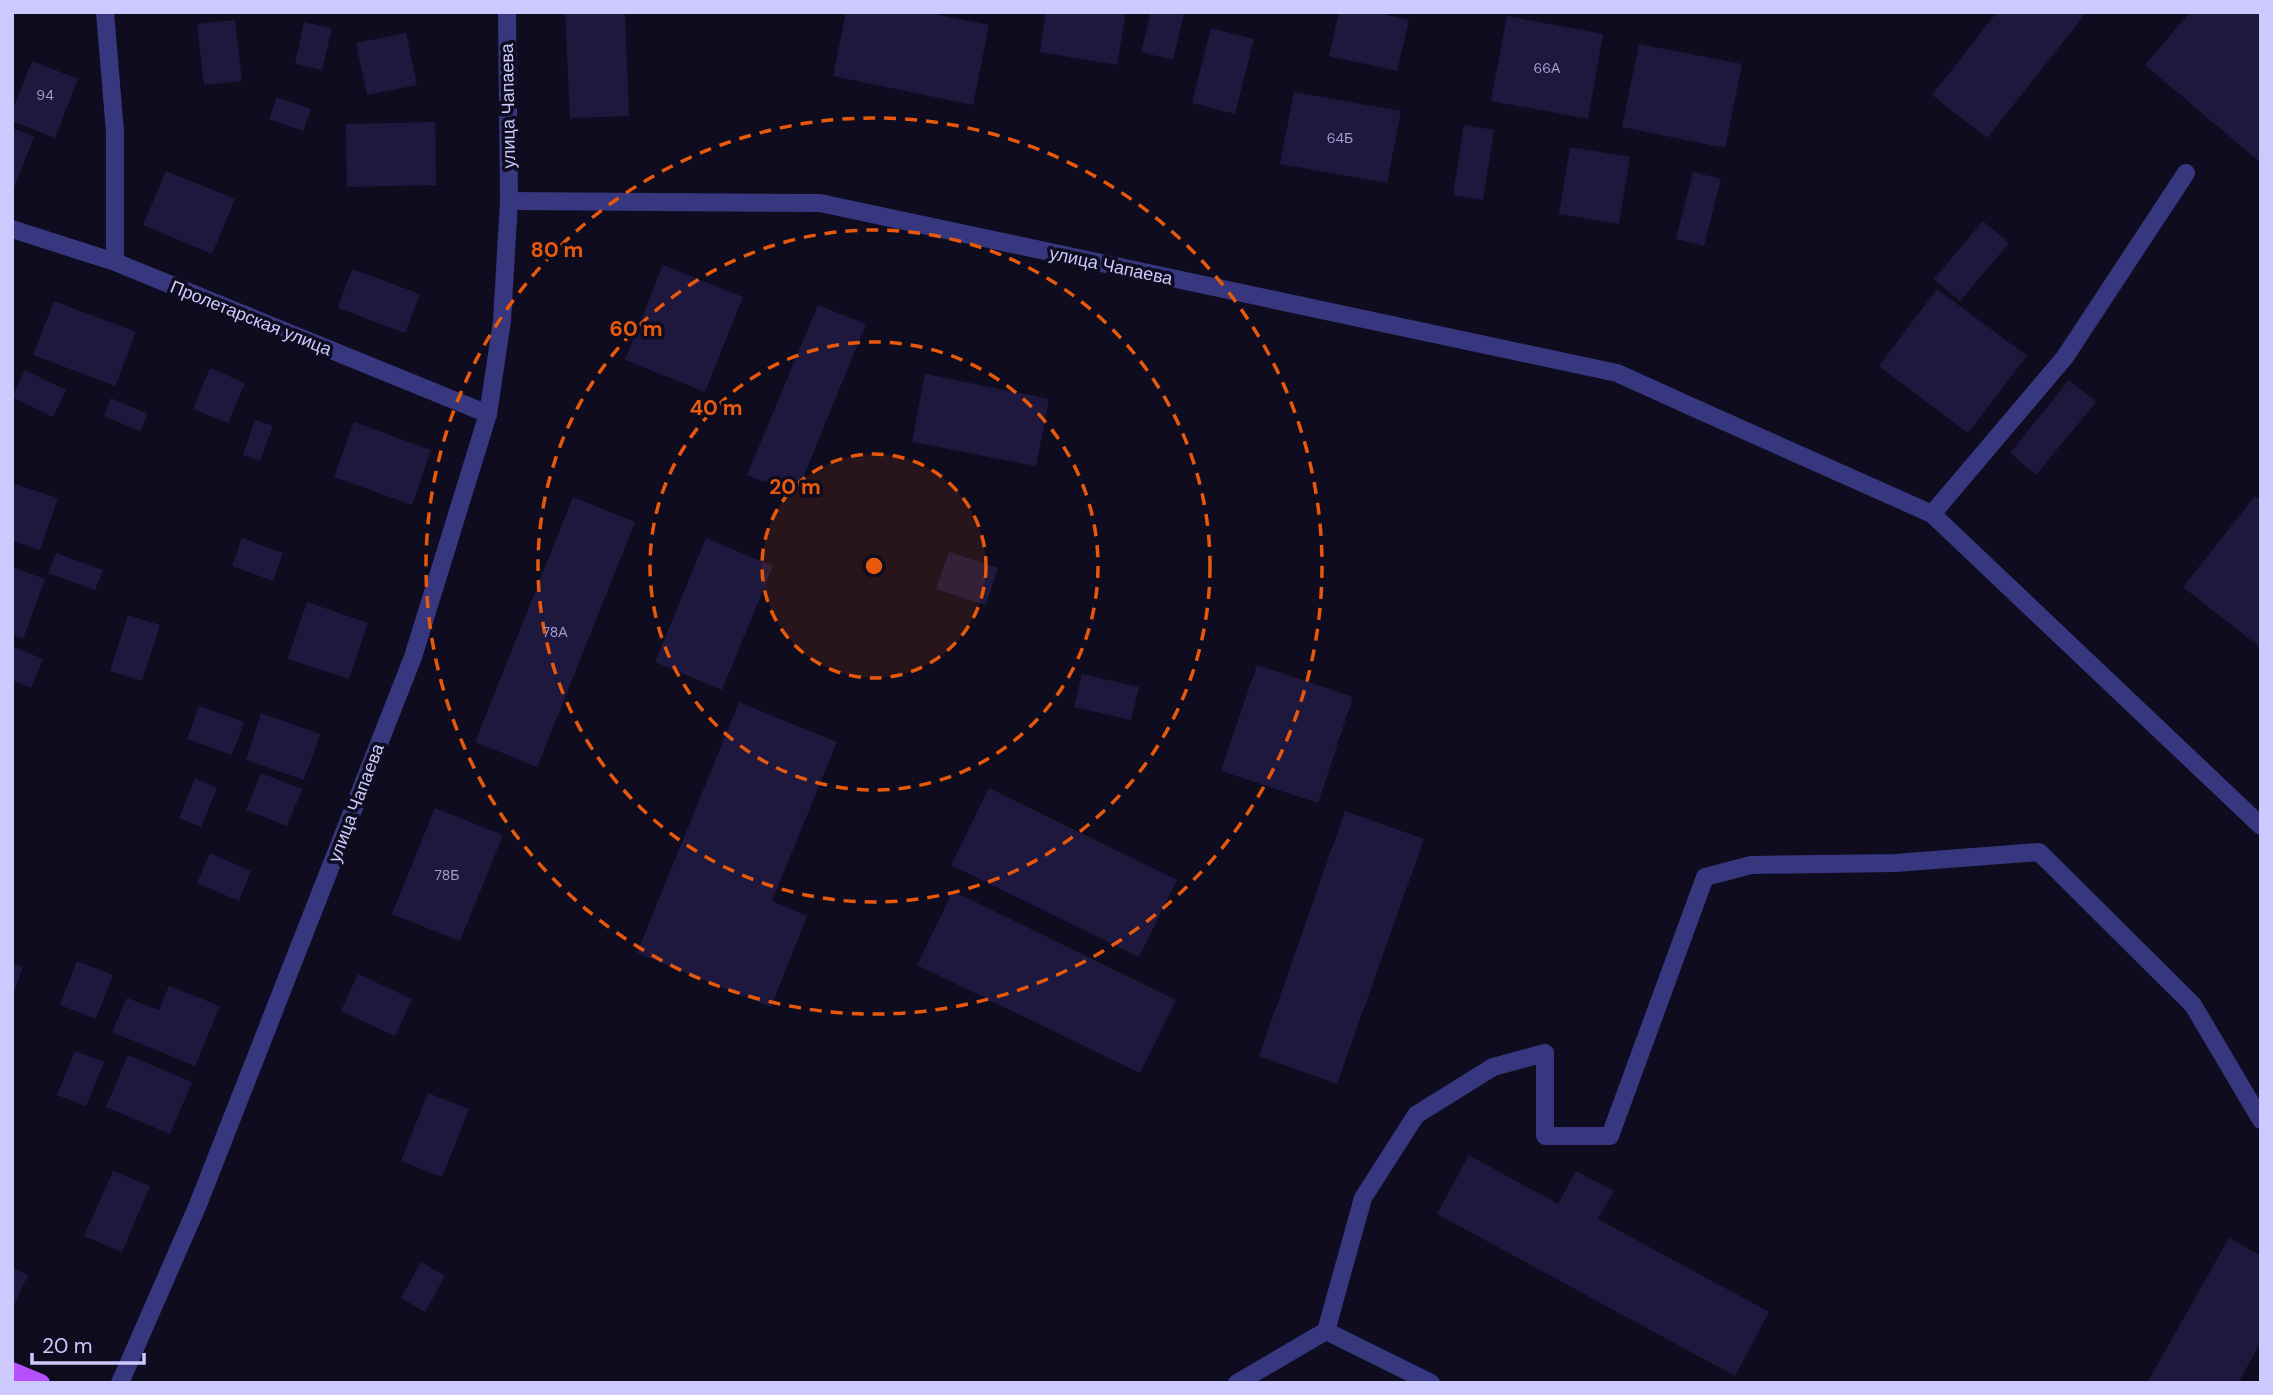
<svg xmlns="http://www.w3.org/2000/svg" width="2273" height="1395" viewBox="0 0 2273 1395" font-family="'DM Sans',sans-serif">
<rect width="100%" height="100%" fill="#0e0c1e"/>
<!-- building -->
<g fill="#1e183f">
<path d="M565,12H625L629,116L570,118Z"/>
<path d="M846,12H925L989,25L973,105L833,76Z"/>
<path d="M1046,12H1126L1117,65L1040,52Z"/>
<path d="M1151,12L1184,14L1173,60L1141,52Z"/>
<path d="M1339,12H1375L1409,20L1397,71L1329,56Z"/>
<path d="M1997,12H2087L1987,138L1932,95Z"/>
<path d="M2190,12H2261V163L2145,65Z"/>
<path d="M1507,16L1603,34L1588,119L1491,101Z"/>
<path d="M235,20L242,81L204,85L197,24Z"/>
<path d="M304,22L332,28L322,70L295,64Z"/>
<path d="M1211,28L1254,39L1235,114L1192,103Z"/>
<path d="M406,33L417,85L367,95L356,43Z"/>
<path d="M1639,44L1742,64L1725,148L1622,127Z"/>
<path d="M32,61L78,79L55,138L12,121V111Z"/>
<path d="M1294,92L1401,111L1387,183L1280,164Z"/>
<path d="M277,97L311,109L303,131L269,119Z"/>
<path d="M435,122L436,185L347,187L346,124Z"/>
<path d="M1464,125L1494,130L1483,200L1453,195Z"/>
<path d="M12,128L34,136L15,186L12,185Z"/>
<path d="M1570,147L1630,157L1619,224L1559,214Z"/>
<path d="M166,171L235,199L212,254L143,225Z"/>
<path d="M1693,172L1721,179L1704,246L1676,239Z"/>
<path d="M1983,221L2009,243L1960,301L1934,279Z"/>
<path d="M663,265L743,297L705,392L625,360Z"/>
<path d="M352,269L420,294L405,333L338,308Z"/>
<path d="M1937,289L2027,356L1968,433L1879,366Z"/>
<path d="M54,301L136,332L115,386L33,355Z"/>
<path d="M818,305L866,324L796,495L747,475Z"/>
<path d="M210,368L245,383L228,423L193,409Z"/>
<path d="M25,370L66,390L53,417L12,397Z"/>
<path d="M925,374L1049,399L1036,466L912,442Z"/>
<path d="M2069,380L2096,402L2036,475L2010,453Z"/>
<path d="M111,398L148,414L140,431L104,416Z"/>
<path d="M255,420L273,426L260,461L243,455Z"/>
<path d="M354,422L431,450L412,505L334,477Z"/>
<path d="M12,483L58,498L40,550L12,541Z"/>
<path d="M2255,496L2261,500V648L2183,587Z"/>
<path d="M573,497L635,522L537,767L475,742Z"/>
<path d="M242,538L283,553L273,581L232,566Z"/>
<path d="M706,538L773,566L722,690L655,662Z"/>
<path d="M949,552L998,568L986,605L936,589Z"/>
<path d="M56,553L103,570L95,590L48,573Z"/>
<path d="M12,567L45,579L23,639L12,635Z"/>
<path d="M307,602L368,623L349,679L288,659Z"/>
<path d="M128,615L160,625L142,681L110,671Z"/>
<path d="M12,646L43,659L31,688L12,680Z"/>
<path d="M1257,665L1353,697L1318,803L1221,771Z"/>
<path d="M1082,674L1139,687L1131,720L1074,707Z"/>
<path d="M739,702L837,742L772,901L807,916L771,1007L637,953Z"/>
<path d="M199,706L244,722L232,755L187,739Z"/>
<path d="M261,713L320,734L304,780L246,760Z"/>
<path d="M261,773L302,789L287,826L246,810Z"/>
<path d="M195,778L217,788L201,827L179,818Z"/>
<path d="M989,788L1177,880L1139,957L951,865Z"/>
<path d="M435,808L503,835L460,941L392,914Z"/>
<path d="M1345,811L1424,839L1337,1084L1259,1056Z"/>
<path d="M210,853L251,871L239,901L197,883Z"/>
<path d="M953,891L1176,1000L1140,1073L917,965Z"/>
<path d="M77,961L113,975L96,1019L60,1005Z"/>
<path d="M12,963L23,967L13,996H12Z"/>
<path d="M358,974L412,999L395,1036L341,1011Z"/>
<path d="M169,986L220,1006L195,1066L112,1032L127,998L159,1010Z"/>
<path d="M75,1051L104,1062L86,1106L57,1095Z"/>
<path d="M128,1055L192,1082L170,1134L106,1107Z"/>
<path d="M428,1093L469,1109L442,1177L401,1161Z"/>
<path d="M1469,1155L1558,1204L1576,1171L1614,1191L1598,1219L1769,1312L1735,1376L1437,1214Z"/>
<path d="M113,1171L150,1186L122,1252L84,1236Z"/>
<path d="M2229,1238L2261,1256V1342L2238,1383H2147Z"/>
<path d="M421,1262L445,1276L425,1312L401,1298Z"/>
<path d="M12,1268L28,1275L12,1309Z"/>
</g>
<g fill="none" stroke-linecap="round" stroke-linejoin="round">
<!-- lane -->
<g stroke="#36377e" stroke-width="18">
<path d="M1701,411L1932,514L2261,826"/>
<path d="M1932,514L2065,357L2186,173"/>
<path d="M1326,1331L1431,1383"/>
<path d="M1237,1383L1326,1331L1363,1198L1416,1115L1493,1067L1545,1053V1136H1610L1705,877L1751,865L1895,863L2039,852L2193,1005L2261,1120"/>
</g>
<!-- street -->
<g stroke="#36377e" stroke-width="18">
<path d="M105,12L115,132V262"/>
<path d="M509,201L820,203L1617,373L1701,411"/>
<path d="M12,229L115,262L488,414"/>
<path d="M120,1383L197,1207L413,657L488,414L502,321L509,201L507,12"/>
</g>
<!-- primary -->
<path stroke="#b650ff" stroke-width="18" d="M12,1371L41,1383"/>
</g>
<!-- distance rings -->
<circle cx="874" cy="566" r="112" fill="#e8590c" fill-opacity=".12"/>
<g fill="none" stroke="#e8590c" stroke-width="3.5" stroke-dasharray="12 9">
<circle cx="874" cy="566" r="112"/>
<circle cx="874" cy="566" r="224"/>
<circle cx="874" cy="566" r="336"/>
<circle cx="874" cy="566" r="448"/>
</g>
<g text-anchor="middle" stroke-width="7" stroke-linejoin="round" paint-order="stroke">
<!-- number labels -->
<g font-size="14" fill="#a19dcf">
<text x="1547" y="73">66А</text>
<text x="45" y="100">94</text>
<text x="1340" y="143">64Б</text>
<text x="555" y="637">78А</text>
<text x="447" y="880">78Б</text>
</g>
<!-- street labels -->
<g font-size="18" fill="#cdc9ff" stroke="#0e0c1e">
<text transform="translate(508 106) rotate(-91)" y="6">улица Чапаева</text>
<text transform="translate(1111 266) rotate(12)" y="6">улица Чапаева</text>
<text transform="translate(251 318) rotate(22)" y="6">Пролетарская улица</text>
<text transform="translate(356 803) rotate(-69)" y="6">улица Чапаева</text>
</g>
</g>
<circle cx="874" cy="566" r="10" fill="#e8590c" stroke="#0e0c1e" stroke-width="3.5"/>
<g font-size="21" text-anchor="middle" font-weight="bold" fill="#e8590c" stroke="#0e0c1e" stroke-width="7" stroke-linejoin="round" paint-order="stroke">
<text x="557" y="257">80 m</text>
<text x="636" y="336">60 m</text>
<text x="716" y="415">40 m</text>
<text x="795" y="494">20 m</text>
</g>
<!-- border -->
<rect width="2273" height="1395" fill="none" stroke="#cdc9ff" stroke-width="28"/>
<!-- scale -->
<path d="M32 1353v10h112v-10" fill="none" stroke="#cdc9ff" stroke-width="3.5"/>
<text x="42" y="1353" font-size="21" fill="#cdc9ff" stroke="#0e0c1e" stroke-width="5" paint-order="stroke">20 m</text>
</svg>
